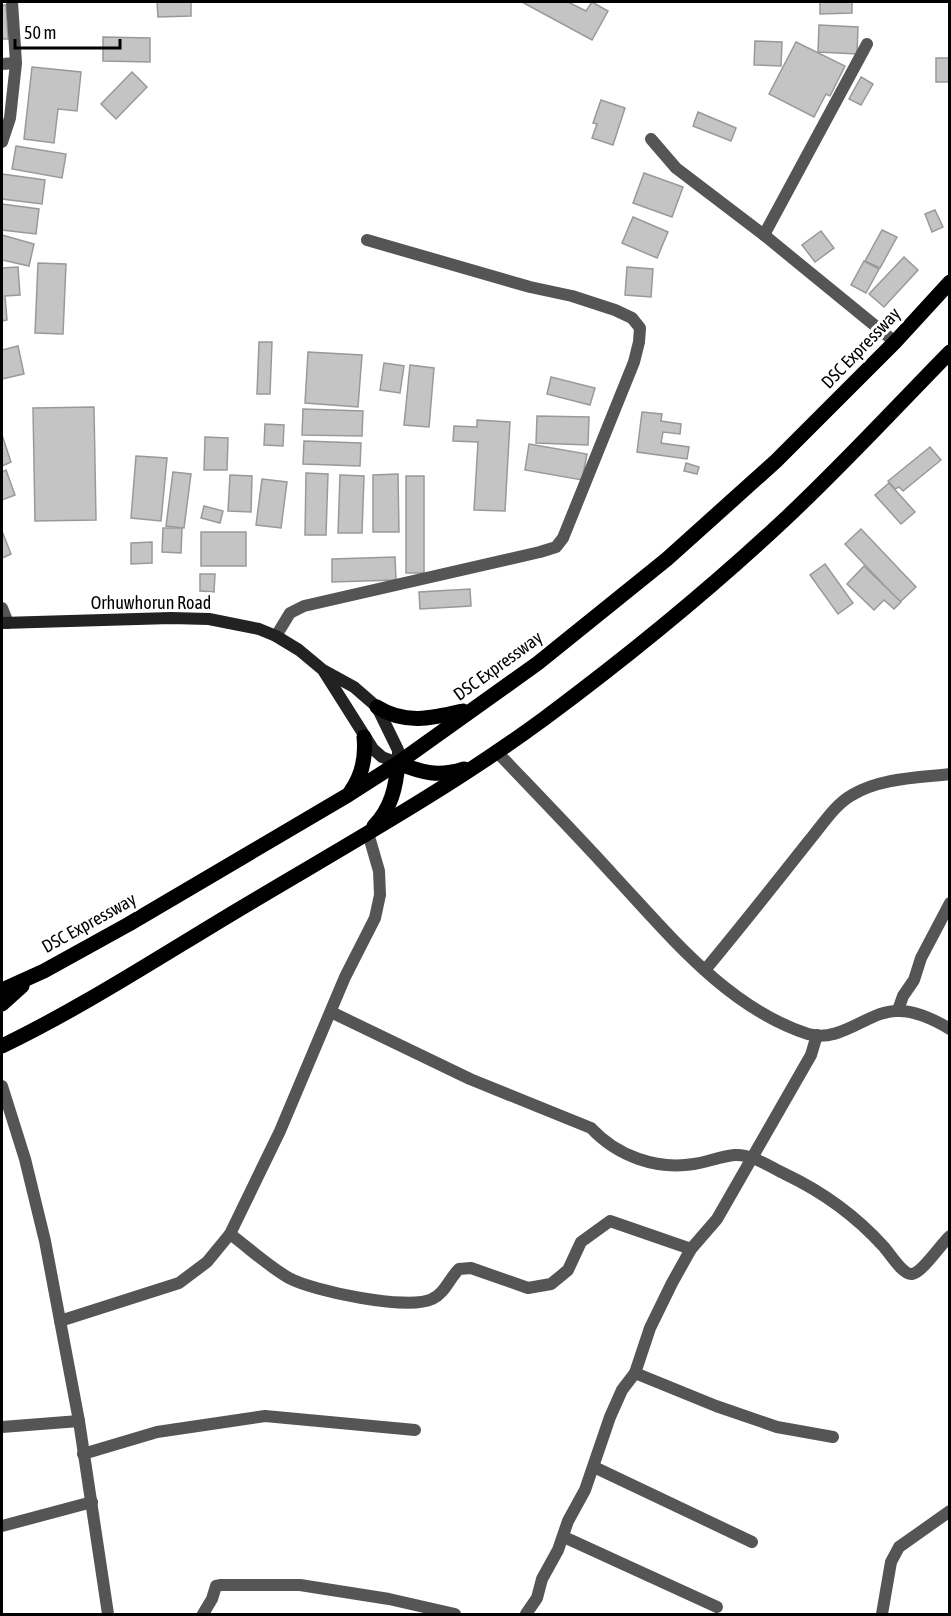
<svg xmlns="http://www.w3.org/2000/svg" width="951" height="1616" viewBox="0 0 951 1616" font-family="'Asap Condensed',sans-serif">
<rect width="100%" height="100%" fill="#fff"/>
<!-- building -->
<g fill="#c4c4c4" stroke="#999" stroke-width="1.5">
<path d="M157,2H191V16L158,17Z"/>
<path d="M522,2H568L586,11L592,2L608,11L592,40Z"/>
<path d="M820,2H852V13L820,14Z"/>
<path d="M2,5H6L8,39H2Z"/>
<path d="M819,25L858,27L857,54L818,52Z"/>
<path d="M103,37L150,38V62L103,61Z"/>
<path d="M755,41L782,42L781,66L754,65Z"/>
<path d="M796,42L845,66L830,96L826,94L814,117L769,94Z"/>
<rect x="936" y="58" width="14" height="24"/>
<path d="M32,67L81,72L77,111L58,109L54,143L24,139Z"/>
<path d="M132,72L147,87L116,119L101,104Z"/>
<path d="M861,77L873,84L861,105L849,99Z"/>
<path d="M601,100L625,108L613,145L592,138L597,124L593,123Z"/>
<path d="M698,112L736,128L731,141L693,126Z"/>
<path d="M16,146L66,154L62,178L12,169Z"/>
<path d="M644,173L683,187L672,217L633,203Z"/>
<path d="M2,174L45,180L42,204L2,199Z"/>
<path d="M2,204L39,209L36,234L2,230Z"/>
<path d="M935,210L943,227L932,232L925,214Z"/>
<path d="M633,217L668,232L657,258L622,243Z"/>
<path d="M882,230L897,237L880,268L865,261Z"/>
<path d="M821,231L834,248L815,262L802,245Z"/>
<path d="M2,235L34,244L29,266L2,260Z"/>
<path d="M904,257L918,270L884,307L869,294Z"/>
<path d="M864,261L879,269L866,293L851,285Z"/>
<path d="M38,263L66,264L63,334L35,333Z"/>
<path d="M18,267L20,295L5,296L7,320L2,321V268Z"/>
<path d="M627,267L653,269L651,297L625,295Z"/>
<path d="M259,342H272L270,394H257Z"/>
<path d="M18,346L24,374L2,379V350Z"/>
<path d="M308,352L362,355L358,407L305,403Z"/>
<path d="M384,363L404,366L400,393L380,390Z"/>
<path d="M410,365L434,368L429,427L404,425Z"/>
<path d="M551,377L595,388L590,405L547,394Z"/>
<path d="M94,407L96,520L35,521L33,408Z"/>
<path d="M303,409L363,411L362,436L302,435Z"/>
<path d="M642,412L662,414L661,421L681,424L680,434L663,432L661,443L689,447L687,459L637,452Z"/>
<path d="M537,416L589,417L588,445L536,443Z"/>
<path d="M477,420L510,422L505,511L474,510L478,442L453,441L454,426L477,427Z"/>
<path d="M265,424L284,425L283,446L264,445Z"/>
<path d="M2,435L11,462L2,466Z"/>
<path d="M205,437L228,438L227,470H204Z"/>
<path d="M304,441L361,443L360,466L303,464Z"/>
<path d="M529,444L587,454L582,480L525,470Z"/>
<path d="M930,447L941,460L903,491L899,487L895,489L888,481Z"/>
<path d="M136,456L167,458L161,521L131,518Z"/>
<path d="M686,463L699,467L697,474L684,471Z"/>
<path d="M6,470L15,495L2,500V472Z"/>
<path d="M173,472L191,474L184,528L166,526Z"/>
<path d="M306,473L328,474L326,535H305Z"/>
<path d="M398,474L399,532H373V475Z"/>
<path d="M230,475L252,476L251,512L228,511Z"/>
<path d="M340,475L364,476L362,533H338Z"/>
<rect x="406" y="476" width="18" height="97"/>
<path d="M262,479L287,482L281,528L256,525Z"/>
<path d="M889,483L915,512L901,524L875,495Z"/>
<path d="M204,506L223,511L220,523L201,518Z"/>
<path d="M163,528H182L181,553L162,552Z"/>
<path d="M861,529L916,587L900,602L845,544Z"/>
<path d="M2,531L11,554L2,558Z"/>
<rect x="201" y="532" width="45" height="34"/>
<path d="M152,542V563L131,564V543Z"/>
<path d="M395,557L396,580L332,582V559Z"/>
<path d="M825,564L853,603L838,614L810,575Z"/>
<path d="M864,566L901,602L894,609L884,600L874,610L847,584Z"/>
<path d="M200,574H215L214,592L200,591Z"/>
<path d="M470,589L471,606L420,609L419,592Z"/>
</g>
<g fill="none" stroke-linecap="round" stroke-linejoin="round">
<!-- street -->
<g stroke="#555" stroke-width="12">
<path d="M2,64L16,63"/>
<path d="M651,139L676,168L764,235L895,342"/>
<path d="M2,142L10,118L16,63L12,2"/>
<path d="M764,235L867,44"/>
<path d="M2,608L8,623"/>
<path d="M276,636L290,613L304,606L540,552L556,547L563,538L634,362L639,342L640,328L632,318L615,310L572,296L530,287L367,240"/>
<path d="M497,752C537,794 577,835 616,878C671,937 728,1008 808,1034C841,1044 870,1009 899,1011C916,1011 935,1020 950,1029"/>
<path d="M705,970C740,928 774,885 808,842C821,827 834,805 852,795C880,778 917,778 950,774"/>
<path d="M898,1010L903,996L914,980L921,958L950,903"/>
<path d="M331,1012L470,1079L591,1128C617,1156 656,1170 694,1164C708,1162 721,1156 735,1155C752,1154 770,1167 785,1174C823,1192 856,1216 884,1247C890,1254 903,1275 912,1274C922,1273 941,1244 950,1236"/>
<path d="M2,1086L25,1159L45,1241L79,1421L108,1614"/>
<path d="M230,1234C249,1248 268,1266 289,1278C313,1291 408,1311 432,1299C445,1293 449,1279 459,1269L471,1268L528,1288L551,1284L568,1270L581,1242L610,1221L691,1249"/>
<path d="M60,1321L179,1283L207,1262L230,1234L280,1131L345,977L375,918L380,895L379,871L368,833"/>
<path d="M635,1373L716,1406L777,1427L833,1437"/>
<path d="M2,1427L79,1421"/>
<path d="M83,1454L157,1432L265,1416L415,1430"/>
<path d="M594,1467L752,1542"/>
<path d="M2,1526L92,1502"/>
<path d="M564,1537L717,1607"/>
<path d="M203,1614L212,1599L216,1586L221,1585H300L389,1599L455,1614"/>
<path d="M526,1614L537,1598L542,1579L558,1550L568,1521L585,1490L610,1417L622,1390L635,1373L650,1328L672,1283L691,1249L717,1219L811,1055L817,1035"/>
<path d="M882,1614L891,1562L899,1547L950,1511"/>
</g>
<!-- secondary -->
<path stroke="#222" stroke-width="12" d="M2,623L171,618L209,619L259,629L276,636L299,650L323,670L354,687L377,707L398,750V763L382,757L373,749L323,670"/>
<!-- primary -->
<g stroke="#000" stroke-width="15">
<path d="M377,707C405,725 433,718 463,711"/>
<path d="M351,791C363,774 366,757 364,737"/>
<path d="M374,826C391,809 396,787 398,763C423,773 438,777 464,769"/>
<path d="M2,990L44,971L129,924L348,795L398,763L538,663L667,559L776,461L895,342L950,282"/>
<path d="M2,1004L22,986"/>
<path d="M2,1046C85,1006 164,954 243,907C345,846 450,788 545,718C627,657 708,591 783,521C841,467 894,409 950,352"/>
</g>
</g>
<g text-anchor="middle" stroke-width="6" stroke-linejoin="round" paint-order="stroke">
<!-- street labels -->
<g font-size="18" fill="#000" stroke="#fff">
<text transform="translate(861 348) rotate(-46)" y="6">DSC Expressway</text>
<text x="151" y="609">Orhuwhorun Road</text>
<text transform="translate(498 666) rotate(-36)" y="6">DSC Expressway</text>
<text transform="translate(89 923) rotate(-29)" y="6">DSC Expressway</text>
</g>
</g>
<!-- border -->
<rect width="951" height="1616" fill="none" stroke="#000000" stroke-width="6"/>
<!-- scale -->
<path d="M15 39v9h105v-9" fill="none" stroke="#000000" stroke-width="3"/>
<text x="24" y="39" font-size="18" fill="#000000" stroke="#ffffff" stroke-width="4.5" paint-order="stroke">50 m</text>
</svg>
